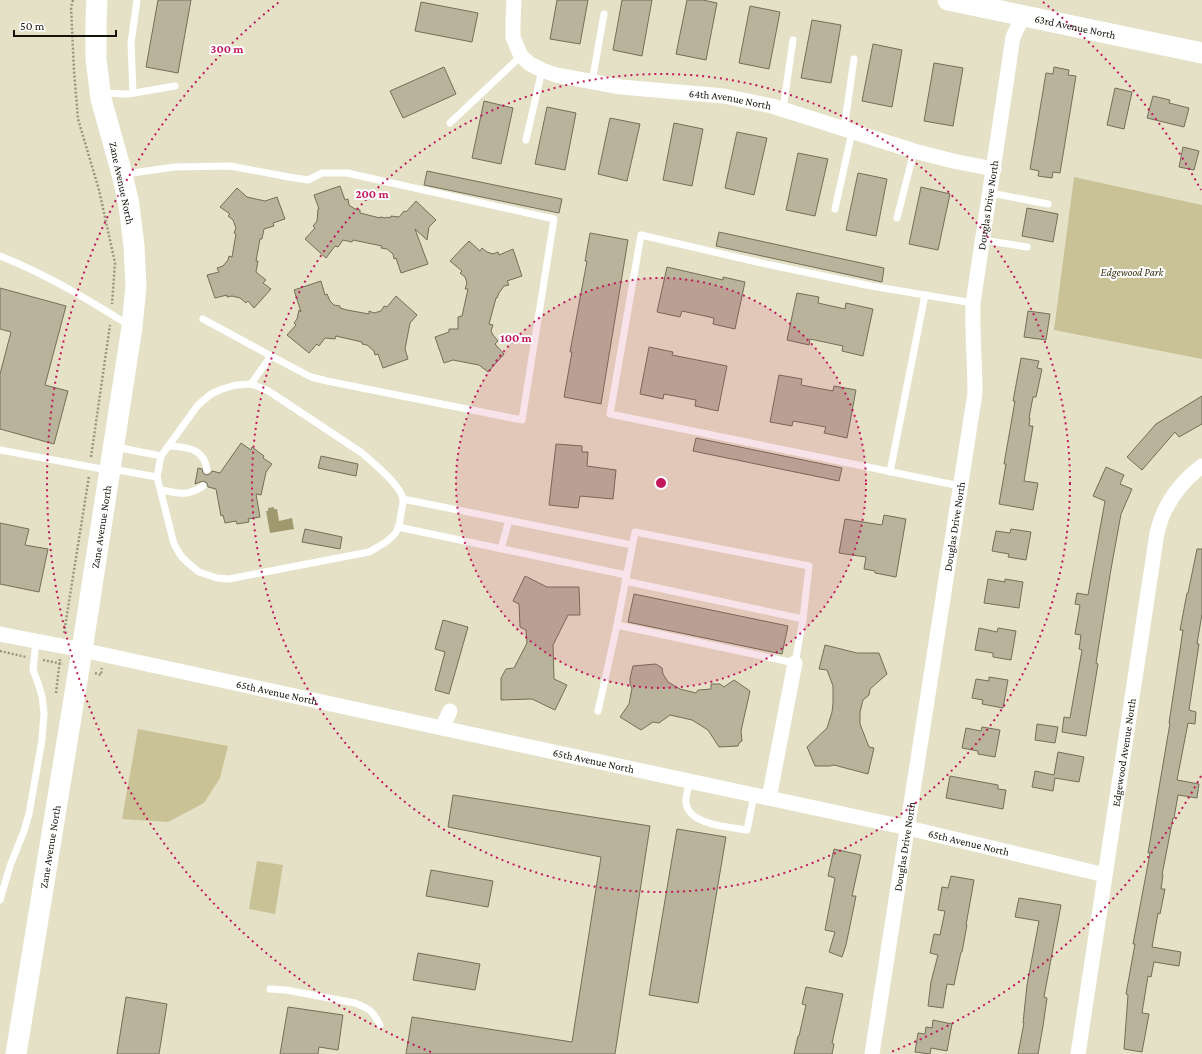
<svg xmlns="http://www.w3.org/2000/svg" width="1202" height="1054" viewBox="0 0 1202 1054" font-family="'Crimson Pro',serif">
<rect width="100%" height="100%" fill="#e5e1c7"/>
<!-- green -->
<g fill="#cac297">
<path d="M1074,177L1202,205V359L1054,330Z"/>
<path d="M138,729L228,746L220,778L204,803L168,822L122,819Z"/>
<path d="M257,861L283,865L275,914L249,909Z"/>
</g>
<!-- water -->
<path fill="#a0986e" d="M274,507V509H277L279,521L292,518L294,529L270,533L266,511H268V508Z"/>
<!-- building -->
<g fill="#b8b39a" stroke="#736f58">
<path d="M158,0H191L178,73L146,67Z"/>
<path d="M557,0H588L580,44L550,39Z"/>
<path d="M622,0H652L642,56L613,50Z"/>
<path d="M687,0H703L717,3L706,60L676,54Z"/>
<path d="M421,2L478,13L472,42L415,31Z"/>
<path d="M750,6L780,12L769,69L739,63Z"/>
<path d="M812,20L841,25L831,83L801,78Z"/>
<path d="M873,44L902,50L892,107L862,101Z"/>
<path d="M934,63L963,68L953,126L924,121Z"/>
<path d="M444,67L456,94L403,118L390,91Z"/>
<path d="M1054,67L1069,70L1068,75L1076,76L1060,173L1053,172L1052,178L1038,176L1039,171L1030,169L1046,73L1053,74Z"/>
<path d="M1115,88L1132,92L1124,129L1107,125Z"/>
<path d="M1153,96L1170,100L1169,103L1189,108L1184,127L1147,118Z"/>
<path d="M484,101L513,108L501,164L472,158Z"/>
<path d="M547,107L576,113L565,170L535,164Z"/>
<path d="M610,118L640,124L627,181L598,174Z"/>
<path d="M674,123L703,129L692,186L663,180Z"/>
<path d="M737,132L767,138L754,195L725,188Z"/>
<path d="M1183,147L1199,151L1194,170L1179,167Z"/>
<path d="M798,153L828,159L815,216L786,210Z"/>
<path d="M427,171L562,199L559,213L424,185Z"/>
<path d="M858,173L887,179L876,236L846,230Z"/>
<path d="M340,186L345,200L348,199L349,205L355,209L360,210V213L380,218V217L386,218L387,217L390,218L391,216L399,217L404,211L406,212L416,201L436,220L429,227L427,240L415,229L428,264L401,273L396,258L394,259L393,254L387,249L381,248L382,246L353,240L352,242L343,240L338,247L335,246L326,258L305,239L315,228L313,226L317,221L318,209H319L314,195Z"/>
<path d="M921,187L950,194L938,250L909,244Z"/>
<path d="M237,188L247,197L265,201L277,197L285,219L273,223L274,226L264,229L262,239H260L256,261H258L256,272L266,280L263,283L271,289L254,308L248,301L246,303L240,298L232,296L227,297V295L215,298L207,275L219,272L217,268L223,266L228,260L229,256L232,257L236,234L234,233L236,228L233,220L228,216L230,214L220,207Z"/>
<path d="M1027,208L1058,214L1053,242L1022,236Z"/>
<path d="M719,232L884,268L882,282L716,246Z"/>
<path d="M590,233L628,240L601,404L564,397L572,352H570L587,261H585Z"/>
<path d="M469,241L480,251L482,248L487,252L493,254L498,252L499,255L513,249L522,276L507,281L509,285L504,286L499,293L497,298H496L489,324L493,325L491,331L493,335L498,341L495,344L504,354L488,372L479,365L453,360L444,363L435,337L449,332V329H458V317L462,316L468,289H465L467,283L465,277L460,273L462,271L450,261Z"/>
<path d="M667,267L723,280V277L745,282L735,329L713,324L714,318L682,311L680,317L657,312Z"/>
<path d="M321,281L325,295L327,294L330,301L334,305L340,306V308L347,310L369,314V311L374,313L381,311L384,306L387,307L396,296L417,315L410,323L405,349L408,359L383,368L378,354L375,355L374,351L367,345L362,344V342L336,336L335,339L325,338L319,346L317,344L309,353L287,335L296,325L294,323L297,319L299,310L301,312L294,290Z"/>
<path d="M0,288L66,306L45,385L68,391L54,444L0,429V374L11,332L0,329Z"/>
<path d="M797,293L819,297L818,303L845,309L846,303L873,309L863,356L842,351L843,346L810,339L809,345L787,340Z"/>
<path d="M1028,311L1050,314L1046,340L1024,337Z"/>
<path d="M649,347L673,352L672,355L727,366L718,411L695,406L696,400L664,394L663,399L640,394Z"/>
<path d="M1021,358L1039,361L1037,368L1042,369L1036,397H1033L1029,418H1030L1029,426H1033L1024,481L1038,483L1033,510L999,504L1006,464H1004L1015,401H1013Z"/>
<path d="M779,375L802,379L801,385L833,391L834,386L856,390L847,438L824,433L826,427L793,421L792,426L770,422Z"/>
<path d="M1202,396V424L1179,437L1175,432L1142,470L1127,457L1156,424Z"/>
<path d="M696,438L842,468L839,481L693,451Z"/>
<path d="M241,443L251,450L252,447L264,456L263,458L272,464L266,472L261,495L256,494L260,517L248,519L249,522L237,524L236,521L225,523L223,515L221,516L216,489L208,487L207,483L203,481L195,484L198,468L202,469L203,473L206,475L210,474L212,471L220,473Z"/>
<path d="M556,444L582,446V452H588L587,466L616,470L613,499L580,496L578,508L549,505Z"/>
<path d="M321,456L358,464L356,476L318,468Z"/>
<path d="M1106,467L1124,475L1120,484L1132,489L1121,514L1111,569L1096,663L1098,664L1086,736L1062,732L1064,717L1070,718L1082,650L1079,649L1081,635L1075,634L1080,605L1075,604L1077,593L1088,595L1105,501L1093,496Z"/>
<path d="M884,515L906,519L896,577L875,573V571L864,569L866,557L839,553L845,519L882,525Z"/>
<path d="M0,523L29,529L25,545L48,549L39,592L0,584Z"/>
<path d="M305,529L342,537L340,549L302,542Z"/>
<path d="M1011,529L1031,532L1026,560L1008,557L1009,554L992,551L996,531L1010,533Z"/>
<path d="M1197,549H1202V614L1197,644H1199L1189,710L1196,712L1195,724L1188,723L1177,780L1199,784L1197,798L1178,795L1174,818H1173L1162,875H1163L1161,889H1165L1160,914L1158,913L1152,947L1181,952L1179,966L1154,962L1151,977L1148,976L1142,1013L1149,1014L1142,1052L1124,1049L1128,995L1126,994L1135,944H1133L1150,853H1148L1170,723H1169L1183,630H1180L1187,593H1188Z"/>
<path d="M525,576L547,587H579L580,615H568L553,645L554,679L567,685L555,710L532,699L501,700V678L506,669L514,668L527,643L526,630L520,627L519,604L513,601Z"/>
<path d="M988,579L1005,582V579L1023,582L1019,608L984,603Z"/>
<path d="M634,594L788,626L782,654L628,622Z"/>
<path d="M443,620L468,627L449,694L435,690L445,652L435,649Z"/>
<path d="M979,628L997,632L998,628L1016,631L1011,660L993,657V653L975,650Z"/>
<path d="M825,645L857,653H879L887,674L870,689L869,695L863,700L860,712V724L869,747L874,748L868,774L834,765L830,766H815L807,747L827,728L832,712L833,703V686L827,670L819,669Z"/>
<path d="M656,664L662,668L663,674L668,682L680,689L696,693L698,690L711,689V684H720L724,687L734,680L750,691L741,731L742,741L739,743L738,746L719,747L708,730L692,720L670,715L659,723L653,722L641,730L620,717L629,704L632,688L630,685V678L633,666Z"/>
<path d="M989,677L1008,680L1003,708L982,704L983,700L972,698L976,679L989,681Z"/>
<path d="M1037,724L1058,727L1055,743L1035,740Z"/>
<path d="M982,727L1000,730L995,757L978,754V751L962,748L966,728L981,731Z"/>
<path d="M1058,752L1084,757L1079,782L1055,778L1053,791L1032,787L1035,771L1054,775Z"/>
<path d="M950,776L998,785V789L1006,790L1003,809L946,798Z"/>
<path d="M453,795L650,826L615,1054H406L412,1017L572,1042L601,857L448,827Z"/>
<path d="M677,829L726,837L698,1003L649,995Z"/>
<path d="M834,849L861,855L852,896H856L846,945L842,957L829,952L835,932L825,930L835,878L828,876Z"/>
<path d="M431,870L493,881L488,907L426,896Z"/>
<path d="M951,876L974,880L966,925H967L962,952H961L954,985L947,984L943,1008L928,1006L931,982L938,955L930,953L934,934L940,935L945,911L938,910L942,887L948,888Z"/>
<path d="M1019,898L1061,905L1044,997L1047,998L1043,1026L1038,1054H1018L1024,1023H1023L1027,985L1039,921L1015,917Z"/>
<path d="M418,953L480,964L475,990L413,980Z"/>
<path d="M806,987L843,994L832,1043L834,1044L832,1054H794L798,1036H799L806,1005L802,1004Z"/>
<path d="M126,997L167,1004L159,1054H117Z"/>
<path d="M288,1007L343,1015L338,1050L319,1047L318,1054H280Z"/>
<path d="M933,1020L952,1024L947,1051L931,1048L930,1054L915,1052L918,1033L925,1034L926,1027L932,1028Z"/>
</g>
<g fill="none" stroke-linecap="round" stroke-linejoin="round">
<!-- path -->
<g stroke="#989581" stroke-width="2.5" stroke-dasharray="2 2" stroke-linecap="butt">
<path d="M73,0L71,7L74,71L78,119L99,190L115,263L112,304"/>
<path d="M91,457L110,325"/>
<path d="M64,633L89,476"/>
<path d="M0,651L26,657"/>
<path d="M43,660L63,664"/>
<path d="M95,673L101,675L102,668"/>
<path d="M56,693L60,659"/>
</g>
<!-- lane -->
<g stroke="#fff" stroke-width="7">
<path d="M592,82L604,14"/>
<path d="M101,93L128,94L175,86"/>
<path d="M133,93L131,43L137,0"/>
<path d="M783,109L793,40"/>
<path d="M450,123L521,56"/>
<path d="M844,129L854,59"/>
<path d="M526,140L542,70"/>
<path d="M125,174L175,167L230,166L289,177L308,180L322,173H347L554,219L522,420L327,381L311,377L271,356L203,319"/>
<path d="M990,193L1048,204"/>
<path d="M835,209L852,132"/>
<path d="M897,218L914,151"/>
<path d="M983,240L1027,247"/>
<path d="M0,256C46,274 89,300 130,326"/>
<path d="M251,384L267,390L362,453C372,462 401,485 403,499C404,503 401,510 401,514C400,518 400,522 399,526C395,539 379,546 369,552L229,579L217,578L199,572L188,563L181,556L174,544L157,477L161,456L198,405L211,394L222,389L236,385Z"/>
<path d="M251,384L271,356"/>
<path d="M169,446C187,447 204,448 207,470"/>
<path d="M116,447L161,456"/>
<path d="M0,450L107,470"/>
<path d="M112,469L157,477"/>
<path d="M890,472L925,295"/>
<path d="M960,486L610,414L641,235L757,262L871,286L973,303"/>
<path d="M161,490C178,493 187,497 203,486"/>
<path d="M403,499L632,545"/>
<path d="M398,527L626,575"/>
<path d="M501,549L509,520"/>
<path d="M617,625L795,663L803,619L625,581"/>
<path d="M598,711L617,625L635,532L809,566L803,619"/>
<path d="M690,781C689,787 685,796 686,803C689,825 729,827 747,830L754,795"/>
<path d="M0,900L10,866L24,831L29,814L42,740L44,713L42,696L37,680L33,670L36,641"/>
<path d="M270,989L286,990L355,1003C370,1009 372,1010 380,1025"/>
</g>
<!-- street -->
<g stroke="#fff" stroke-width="15">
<path id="s1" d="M514,0L513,20V37L517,47L521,56L530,64L542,70L556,75L621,87L724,96L772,106L914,151L953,161L994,169"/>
<path id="s2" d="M0,634L82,650L442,728L908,828L1105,875"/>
<path d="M442,728L450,711"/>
<path d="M769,798L795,663"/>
<path id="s3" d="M872,1054L975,393C975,363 972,333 973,303L1013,37L1023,16"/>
<path id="s4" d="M1078,1054L1157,533C1159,526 1161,518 1164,512C1173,493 1186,478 1202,466"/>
</g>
<!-- secondary -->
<g stroke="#fff" stroke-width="21">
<path id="s5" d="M948,0L1202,53"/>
<path id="s6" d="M16,1054L82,650L132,327L136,286L134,246L129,205L122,174L101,99L96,59V19L97,0"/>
</g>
</g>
<!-- distance rings -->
<circle cx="661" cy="483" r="205" fill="#c2185b" fill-opacity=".12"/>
<g fill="none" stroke="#c2185b" stroke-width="2" stroke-dasharray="2 4">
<circle cx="661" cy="483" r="205"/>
<circle cx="661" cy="483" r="409"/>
<path d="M1201 776A614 614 0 0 1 891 1052M431 1052A614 614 0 0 1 279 2M1043 2A614 614 0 0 1 1201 190"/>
</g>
<g text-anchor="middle" stroke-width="4" stroke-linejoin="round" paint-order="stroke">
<!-- street labels -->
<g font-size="11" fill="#15130a" stroke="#fff">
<text dy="4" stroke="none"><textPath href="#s5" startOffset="130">63rd Avenue North</textPath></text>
<text dy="4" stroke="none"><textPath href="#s1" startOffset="274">64th Avenue North</textPath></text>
<text transform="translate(122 183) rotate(78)" y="4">Zane Avenue North</text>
<text dy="4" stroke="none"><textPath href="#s3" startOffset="858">Douglas Drive North</textPath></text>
<text dy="4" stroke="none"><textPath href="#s3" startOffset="534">Douglas Drive North</textPath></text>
<text dy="4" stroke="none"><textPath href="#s6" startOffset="534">Zane Avenue North</textPath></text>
<text dy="4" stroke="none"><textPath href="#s2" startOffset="283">65th Avenue North</textPath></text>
<text dy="4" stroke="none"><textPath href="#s4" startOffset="305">Edgewood Avenue North</textPath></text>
<text dy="4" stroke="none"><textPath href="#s2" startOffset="607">65th Avenue North</textPath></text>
<text dy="4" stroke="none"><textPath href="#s2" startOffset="991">65th Avenue North</textPath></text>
<text dy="4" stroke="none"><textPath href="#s6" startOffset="210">Zane Avenue North</textPath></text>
<text dy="4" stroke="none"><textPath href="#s3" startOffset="210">Douglas Drive North</textPath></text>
</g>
<!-- park labels -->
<g font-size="11" font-style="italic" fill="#38320e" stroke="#fff">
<text x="1132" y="276">Edgewood Park</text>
</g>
</g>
<circle cx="661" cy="483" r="6" fill="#c2185b" stroke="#fff" stroke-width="2"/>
<g font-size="12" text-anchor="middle" font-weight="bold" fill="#c2185b" stroke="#fff" stroke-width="4" stroke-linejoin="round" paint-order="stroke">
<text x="227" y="53">300 m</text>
<text x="372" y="198">200 m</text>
<text x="516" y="342">100 m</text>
</g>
<!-- scale -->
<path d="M14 30v6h102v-6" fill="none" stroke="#15130a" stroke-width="2"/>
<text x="20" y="30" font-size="12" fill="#15130a" stroke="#ffffff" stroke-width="3" paint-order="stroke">50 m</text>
</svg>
